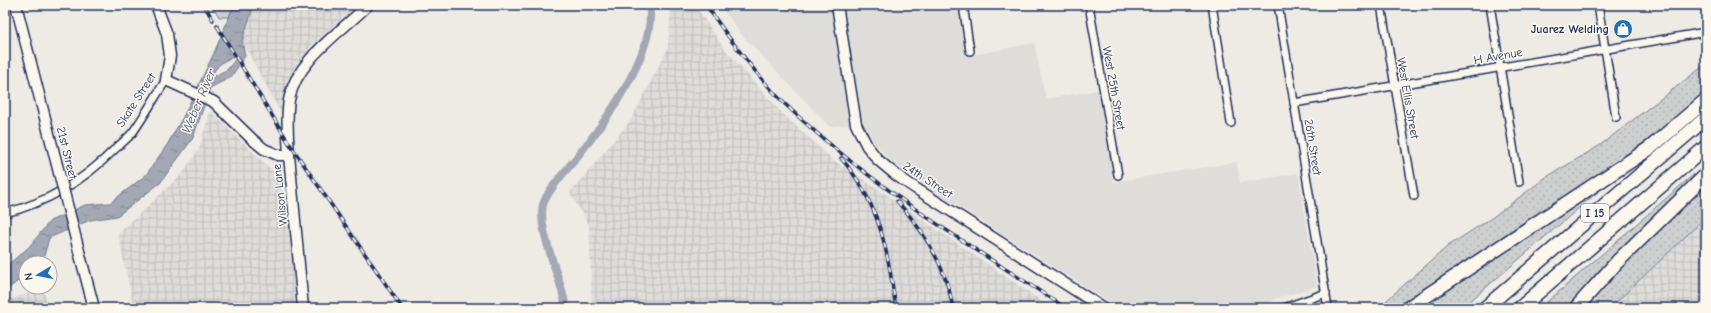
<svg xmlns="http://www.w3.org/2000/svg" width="1711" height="313" viewBox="0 0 1711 313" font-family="'Comic Neue',sans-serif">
<defs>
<pattern id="industrial-grid" width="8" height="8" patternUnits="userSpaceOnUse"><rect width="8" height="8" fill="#deddda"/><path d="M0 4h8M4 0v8" fill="none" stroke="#bebebe"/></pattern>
<pattern id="grass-dots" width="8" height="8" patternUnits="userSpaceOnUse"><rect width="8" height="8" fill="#cecfcf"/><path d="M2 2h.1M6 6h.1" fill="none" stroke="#b0b2b4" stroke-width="1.8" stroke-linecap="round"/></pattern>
<pattern id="forest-firs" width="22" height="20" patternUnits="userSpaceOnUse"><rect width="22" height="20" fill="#cecfcf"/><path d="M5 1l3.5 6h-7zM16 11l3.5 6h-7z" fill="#b0b2b4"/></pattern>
<pattern id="water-ripples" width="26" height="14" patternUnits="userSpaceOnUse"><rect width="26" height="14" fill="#a3a8b4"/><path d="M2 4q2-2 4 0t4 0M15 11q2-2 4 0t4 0" fill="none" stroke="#848996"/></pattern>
</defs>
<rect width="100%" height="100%" fill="#eeebe4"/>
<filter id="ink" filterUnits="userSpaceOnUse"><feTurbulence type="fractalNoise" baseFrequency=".025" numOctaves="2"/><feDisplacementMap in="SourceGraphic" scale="8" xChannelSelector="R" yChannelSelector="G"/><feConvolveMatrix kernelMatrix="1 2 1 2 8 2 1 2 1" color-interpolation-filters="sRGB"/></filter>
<g filter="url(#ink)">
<!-- built -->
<g fill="#deddda">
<path d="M720,5H831L849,124L830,127L741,34Z"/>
<path d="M842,5H964L973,55L1034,43L1046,99L1098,90L1114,182L1237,162L1240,183L1298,173L1317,286L1275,299L1263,308H1118L902,170L885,155L874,142L863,123Z"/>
</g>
<!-- industrial -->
<g fill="url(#industrial-grid)">
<path d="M255,5H357L313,44L294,70L286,95L284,119L242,41Z"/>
<path d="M671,5H695L724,48L782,113L833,160L875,187L1052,308H592L589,225L570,193L631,120L668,48Z"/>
<path d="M210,111L273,171L286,199L296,308H134L118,234L182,174L199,149Z"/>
<path d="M1706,202V308H1607Z"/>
<path d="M43,289L49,308H5V301Z"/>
</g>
<!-- grass -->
<g fill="url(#grass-dots)" stroke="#747f96">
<path d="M1706,64V93L1692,107L1653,136L1603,171L1394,308H1378L1448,246L1493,217L1545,178L1599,146Z"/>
<path d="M1621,172L1462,308H1417Z"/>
<path d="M1694,174L1693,177L1571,308H1540Z"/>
<path d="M1706,177V217L1610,308H1583Z"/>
</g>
<!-- forest -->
<path fill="url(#forest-firs)" stroke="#747f96" d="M212,5H234L229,17H219Z"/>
<!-- water -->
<path fill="url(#water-ripples)" stroke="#6d7892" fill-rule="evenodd" d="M234,5H254L242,41L245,56L231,77L210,88L193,138L160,183L117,216L90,220L49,238L42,263H26V275L5,291V267L29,247L50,221L85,205L110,203L146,175L167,145L183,117L214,53ZM237,57L228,69L209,79C217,67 221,59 237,57Z"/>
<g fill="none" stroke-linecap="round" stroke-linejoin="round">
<!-- canal -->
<path stroke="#a3a8b4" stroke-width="8" d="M566,308C562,279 537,231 543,205C547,190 567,170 576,158C604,124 658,50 649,5"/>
<!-- street casing -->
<g stroke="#1b2f5e" stroke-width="10">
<g id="street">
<path d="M963,5L970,51"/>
<path d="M1089,5L1118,175"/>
<path d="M1212,5L1231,123"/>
<path d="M1278,5L1328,308"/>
<path d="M1381,5L1414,196"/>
<path d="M1490,5L1519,182"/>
<path d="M1598,5L1616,117"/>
<path d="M1705,5L1706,11"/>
<path d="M1294,103L1706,32"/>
<path d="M5,213C47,203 85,179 115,149C121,144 128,138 133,132C145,115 155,97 166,80"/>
<path d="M1284,308L1326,293"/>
</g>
</g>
<!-- secondary casing -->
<g stroke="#1b2f5e" stroke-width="13">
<g id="secondary">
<path d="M16,5L56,161"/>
<path d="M156,5L167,34L170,56L166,80L214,102L252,139L264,149L278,155H289"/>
<path d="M837,5L856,124L867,146L878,160L896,175L915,188L1103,308"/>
<path d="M80,255L94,308"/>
<path d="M303,308L289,155C288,137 286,118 289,100C296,60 341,32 368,5"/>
</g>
</g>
<!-- highway casing -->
<g stroke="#1b2f5e" stroke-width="16">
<g id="highway">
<path d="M1408,308L1650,148L1706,100"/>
<path d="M1485,308L1706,118"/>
<path d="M1520,308L1706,147"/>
<path d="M1576,308L1617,262L1706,175"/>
</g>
</g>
<!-- street -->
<use href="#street" stroke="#fbf7ec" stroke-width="7"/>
<!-- secondary -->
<use href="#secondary" stroke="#fbf7ec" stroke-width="10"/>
<!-- highway -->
<use href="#highway" stroke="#fbf7ec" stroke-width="13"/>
<!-- rail casing -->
<g stroke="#1b2f5e" stroke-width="3.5">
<g id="rail">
<path d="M204,5L213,20"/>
<path d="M706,5C730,40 755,74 785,104C869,185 969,245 1066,308"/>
<path d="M217,26L289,143L402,308"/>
<path d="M841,158C881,205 887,250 896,308"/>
<path d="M897,201C925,232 946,266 953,308"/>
</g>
</g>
<!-- rail -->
<use href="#rail" stroke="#fbf7ec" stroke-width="2" stroke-dasharray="6" stroke-linecap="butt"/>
<!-- secondary-bridge casing -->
<g stroke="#1b2f5e" stroke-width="13" stroke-linecap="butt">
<path id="secondary-bridge" d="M56,161L80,255"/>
</g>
<!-- secondary-bridge -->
<use href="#secondary-bridge" stroke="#fbf7ec" stroke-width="10"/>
</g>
</g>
<!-- icons -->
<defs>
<g id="shop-disc" transform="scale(1)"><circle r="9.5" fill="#1f6fb2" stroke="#fbf7ec"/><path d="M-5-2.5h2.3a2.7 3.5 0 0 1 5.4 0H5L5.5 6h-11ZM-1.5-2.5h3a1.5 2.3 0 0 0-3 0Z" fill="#fff"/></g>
</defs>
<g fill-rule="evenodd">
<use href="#shop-disc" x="1623" y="29"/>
</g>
<g text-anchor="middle" stroke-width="3" stroke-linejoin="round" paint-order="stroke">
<!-- shield labels -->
<rect fill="#fbf7ec" stroke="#5e6b89" stroke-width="1" x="1581" y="204" width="28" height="18" rx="3"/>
<g font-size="11" font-weight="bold" fill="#1b2f5e">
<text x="1595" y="217">I 15</text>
</g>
<!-- poi labels -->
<g font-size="12" font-weight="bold" fill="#1b2f5e" stroke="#fbf7ec" text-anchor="end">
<text x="1609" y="33">Juarez Welding</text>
</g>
<!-- street labels -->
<g font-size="12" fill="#1b2f5e" stroke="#fbf7ec">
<text transform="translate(1498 56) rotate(-10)" y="4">H Avenue</text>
<text transform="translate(1114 88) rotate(80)" y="4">West 25th Street</text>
<text transform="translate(1408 98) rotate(80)" y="4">West Ellis Street</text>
<text transform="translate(136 100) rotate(-57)" y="4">Skate Street</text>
<text transform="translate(1313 147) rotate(81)" y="4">26th Street</text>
<text transform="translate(67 153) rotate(76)" y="4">21st Street</text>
<text transform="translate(928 180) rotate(33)" y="4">24th Street</text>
<text transform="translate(280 195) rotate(-96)" y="4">Wilson Lane</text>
</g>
<!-- water labels -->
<g font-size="13" font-style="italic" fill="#445378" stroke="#fbf7ec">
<text transform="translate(198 101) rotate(-67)" y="5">Weber River</text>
</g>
</g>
<!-- margin -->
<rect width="1711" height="313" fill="none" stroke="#fbf7ec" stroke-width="20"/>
<rect x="10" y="10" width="1691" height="293" fill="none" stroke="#1b2f5e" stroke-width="1.5" filter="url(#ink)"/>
<!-- north arrow -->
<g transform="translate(38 275) rotate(260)"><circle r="19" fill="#fbf7ec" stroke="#a1a7b3"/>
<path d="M0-3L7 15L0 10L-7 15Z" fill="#1f6fb2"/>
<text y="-6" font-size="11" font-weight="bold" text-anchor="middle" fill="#1b2f5e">N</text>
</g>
</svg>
